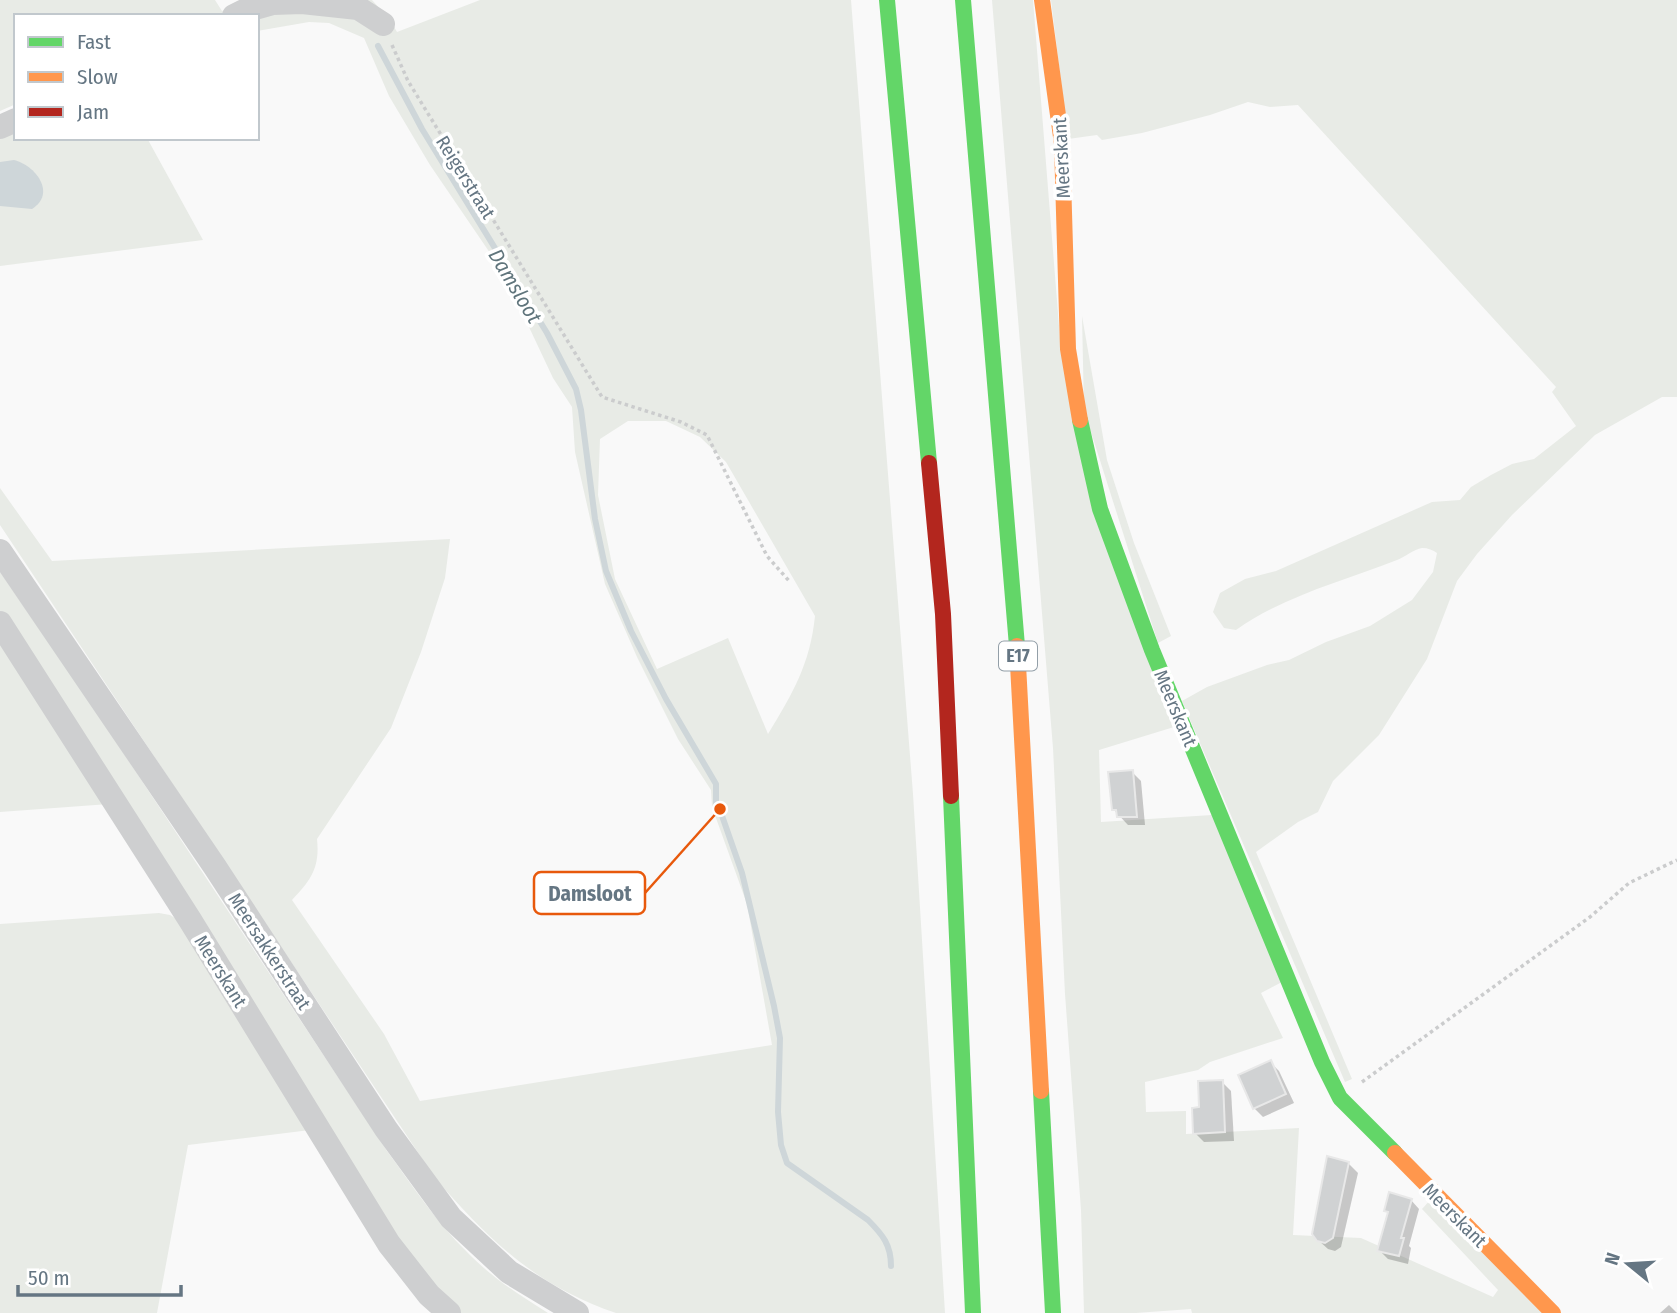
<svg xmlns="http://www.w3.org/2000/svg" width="1677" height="1313" viewBox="0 0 1677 1313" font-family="'Fira Sans Condensed',sans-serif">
<rect width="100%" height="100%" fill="#f9f9f9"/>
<!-- green -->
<g fill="#e8ebe6" fill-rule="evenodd">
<path d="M0,0H215L222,11L246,0H372L390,20L397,32L480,0H851L913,794L945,1313H616C536,1286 489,1240 435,1178L0,525V488L52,561L450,539L445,578L421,652L391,728L317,839C320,868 311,880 292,900L384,1034L420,1101L772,1045L747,904L712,807L711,790L678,739L637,657L605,584L575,452L572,407L553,378L503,272L430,165L389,96L364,38L329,23L309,22L257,31V16H16V104L0,111ZM628,421H666L700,437L726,462L815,616C810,664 793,693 768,734L728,638L657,669L615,579L598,495L600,439Z"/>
<path d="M992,0H1033L1061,351L1174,727L1099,750L1101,822L1212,815L1282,982L1261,993L1283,1038L1210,1062L1198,1070L1145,1082L1146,1112L1186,1111V1134L1299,1128L1293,1235L1361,1238L1493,1297L1498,1290L1422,1209L1432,1198L1544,1313H1192L1191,1309L1136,1313H1084L1081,1210L1065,994L1053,748Z"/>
<path d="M1051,0H1677V397H1662L1595,435L1512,515L1477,554L1457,581L1427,659L1379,735L1333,781L1318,812L1298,822L1256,852L1352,1079L1345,1082L1182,701L1207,687L1267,665L1289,660L1326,642L1370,626L1412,600L1433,572L1437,553C1433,550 1428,548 1422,548C1414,549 1405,557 1397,560C1343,581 1284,596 1236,630L1224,628L1213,612L1220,593L1245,579L1276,571L1432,502L1460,500L1471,487L1491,475L1512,464L1534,459L1576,426L1552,392L1556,387L1298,105L1270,107L1248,102L1210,115L1142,133L1102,140L1097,135L1068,139Z"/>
<path d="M16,127V138H147L203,240L0,266V135Z"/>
<path d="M1082,316L1107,460L1134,543L1171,636L1158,643L1084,410Z"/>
<path d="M0,572L91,704L387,1151C412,1185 436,1222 467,1252C491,1277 519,1295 548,1313H458L424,1281L0,611Z"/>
<path d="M0,634L109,804L0,812Z"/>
<path d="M159,913L170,915L183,923L310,1130L188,1145L157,1313H0V924Z"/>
</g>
<!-- water -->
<path fill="#ced6d9" d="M14,160C35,165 57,193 32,209L0,206V162Z"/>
<!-- shadow -->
<g fill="#0003">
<path d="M1132,772L1141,781L1145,825H1128L1113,809Z"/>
<path d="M1270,1062L1279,1071L1294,1103L1263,1117L1254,1108Z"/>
<path d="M1222,1082L1231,1091L1234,1141L1204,1142L1195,1133L1201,1109Z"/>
<path d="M1349,1164L1358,1173L1341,1247L1335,1251L1328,1249L1318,1240Z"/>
<path d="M1411,1200L1419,1209L1409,1246L1411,1248L1408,1264L1388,1259L1379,1250L1389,1215L1386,1211Z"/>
<path d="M1669,1305L1677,1313H1660Z"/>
</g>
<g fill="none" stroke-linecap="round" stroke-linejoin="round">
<!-- stream -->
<g stroke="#ced6d9" stroke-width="6">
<path d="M378,46L422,129L547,333L576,389L581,410L595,519L606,571L631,631L666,699L716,784V803L720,809"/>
<path d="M720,810L742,873L774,1006L780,1038L778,1112L781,1145L787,1163L868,1220C883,1235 891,1245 891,1266"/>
</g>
</g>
<!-- building -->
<g fill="#d0d2d3" stroke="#e8e8e8" stroke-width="2">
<path d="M1133,770L1137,817H1117L1116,810H1112L1108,772Z"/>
<path d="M1271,1060L1286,1094L1253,1109L1238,1075Z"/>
<path d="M1223,1080L1225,1132L1193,1134L1192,1108L1199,1107L1198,1081Z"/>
<path d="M1327,1156L1349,1162L1333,1238L1325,1243L1317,1241L1312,1234Z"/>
<path d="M1389,1192L1412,1199L1401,1238H1404L1399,1256L1377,1251L1388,1212L1384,1211Z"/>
</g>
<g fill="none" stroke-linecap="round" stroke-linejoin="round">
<!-- path -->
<g stroke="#cbcccd" stroke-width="3.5" stroke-dasharray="3.5 3.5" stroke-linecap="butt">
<path d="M392,45L408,81L602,397L681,422L707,435L767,556L790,582"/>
<path d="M1362,1082L1590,917L1629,883L1677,860"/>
</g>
<!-- street -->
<g stroke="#cecfd0" stroke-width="24">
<path d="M234,16L244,11L273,3L302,2L358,8L383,24"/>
<path d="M0,127L16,120"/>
<path d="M0,551L215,867L386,1129L451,1218L509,1272L577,1313"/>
<path d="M0,623L190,920L389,1244L429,1295L449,1313"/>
</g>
<!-- fast -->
<g stroke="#63d668" stroke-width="16">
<path d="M887,0L929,463"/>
<path d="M963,0L1017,646"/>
<path d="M1080,420L1100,509L1152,650L1322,1062L1340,1098L1395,1153"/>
<path d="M951,796L973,1313"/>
<path d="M1041,1091L1053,1313"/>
</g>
<!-- slow -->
<g stroke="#ff974d" stroke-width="16">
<path d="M1042,0L1062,144L1068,349L1080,420"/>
<path d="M1017,646L1041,1091"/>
<path d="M1395,1153L1553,1313"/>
</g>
<!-- jam -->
<path stroke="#b3261e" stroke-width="16" d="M929,463L943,614L951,796"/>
</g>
<g text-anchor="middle" stroke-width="7" stroke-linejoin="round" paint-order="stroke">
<!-- shield labels -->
<rect fill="#fff" stroke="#939fa8" stroke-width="2" x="999" y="641.5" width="38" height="29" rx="5"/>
<g font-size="18" font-weight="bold" fill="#657683">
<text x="1018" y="662">E17</text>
</g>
<!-- street labels -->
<g font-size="19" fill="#657683" stroke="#fff">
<text transform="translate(1061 158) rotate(-93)" y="7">Meerskant</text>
<text transform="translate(466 177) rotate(58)" y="7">Reigerstraat</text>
<text transform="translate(1176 708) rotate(67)" y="7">Meerskant</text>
<text transform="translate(270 951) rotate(57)" y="7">Meersakkerstraat</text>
<text transform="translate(221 971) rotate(58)" y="7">Meerskant</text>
<text transform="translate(1455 1215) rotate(45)" y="7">Meerskant</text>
</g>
<!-- water labels -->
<g font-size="21" font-style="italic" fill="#60757c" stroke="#fff">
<text transform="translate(515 286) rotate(59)" y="7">Damsloot</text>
</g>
</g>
<!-- callouts -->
<path fill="none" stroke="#e8590c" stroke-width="2.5" d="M720 809L645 893"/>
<circle fill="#e8590c" stroke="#fff" stroke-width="2.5" cx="720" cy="809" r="7"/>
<rect fill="#fff" stroke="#e8590c" stroke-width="2.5" x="534" y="872" width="111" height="42" rx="7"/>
<g font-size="21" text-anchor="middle" font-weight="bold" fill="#657683">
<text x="590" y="901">Damsloot</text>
</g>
<!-- legend -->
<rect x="14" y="14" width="245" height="126" fill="#ffffff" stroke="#c1c8cd" stroke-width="2"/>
<rect x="28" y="37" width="35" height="10" fill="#63d668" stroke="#c1c8cd" stroke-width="2"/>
<text x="77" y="49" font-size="21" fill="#657683">Fast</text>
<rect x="28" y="72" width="35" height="10" fill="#ff974d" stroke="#c1c8cd" stroke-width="2"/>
<text x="77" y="84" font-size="21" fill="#657683">Slow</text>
<rect x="28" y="107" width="35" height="10" fill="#b3261e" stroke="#c1c8cd" stroke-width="2"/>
<text x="77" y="119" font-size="21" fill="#657683">Jam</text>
<!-- north arrow -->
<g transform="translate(1628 1264) rotate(288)" stroke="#ffffff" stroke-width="5" paint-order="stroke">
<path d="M0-5L12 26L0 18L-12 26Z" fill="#657683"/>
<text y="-10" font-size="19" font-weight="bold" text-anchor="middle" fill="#657683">N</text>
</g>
<!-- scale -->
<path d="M18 1285v10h163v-10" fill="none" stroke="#657683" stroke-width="3.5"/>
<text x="28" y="1285" font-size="21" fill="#657683" stroke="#ffffff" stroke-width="5" paint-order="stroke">50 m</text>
</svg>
